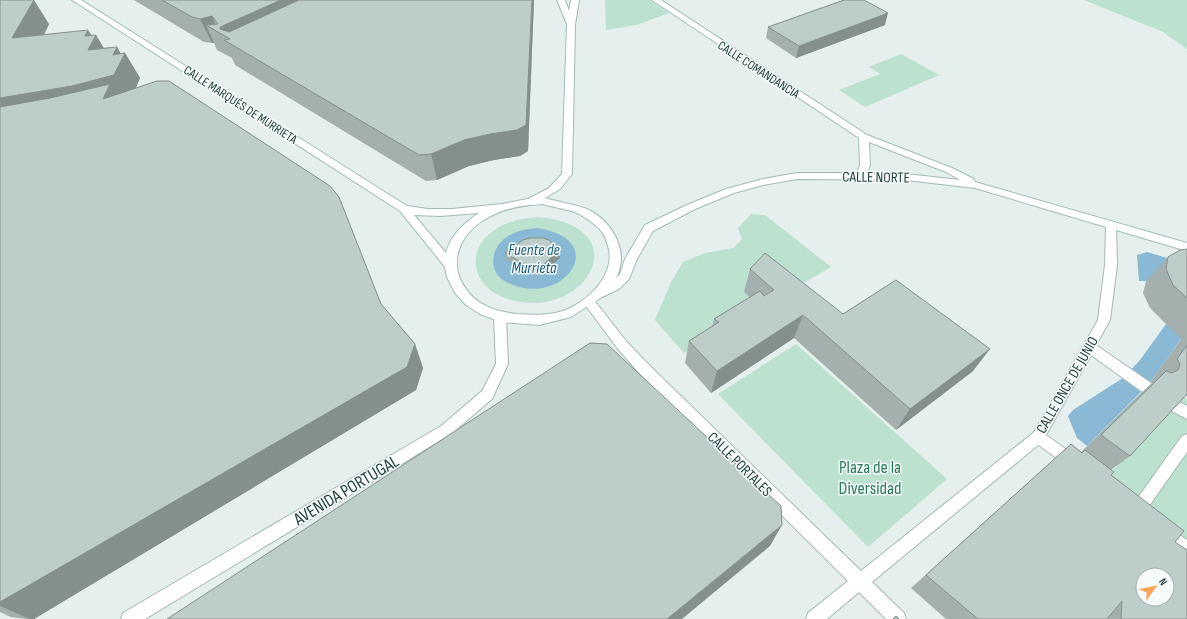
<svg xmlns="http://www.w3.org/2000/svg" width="1187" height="619" viewBox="0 0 1187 619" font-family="'Sofia Sans Condensed',sans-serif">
<rect width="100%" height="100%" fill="#e5efed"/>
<!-- green -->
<g fill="#bde1cf">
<path d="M605,0H650L669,13L637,25L606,30Z"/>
<path d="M1084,0H1187V49L1163,32Z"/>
<path d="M901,54L939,75L865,107L839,90L880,74L869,67Z"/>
<path d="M751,214L765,215L831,267L684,353L655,320L671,282L683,262L705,253L733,248L742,239L738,228Z"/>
<path d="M539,217C639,227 587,321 511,300C474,290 461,252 496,229C509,220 524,218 539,217Z"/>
<path d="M796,344L947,479L868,547L718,394Z"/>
<path d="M1183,397L1187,399V563L1093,491Z"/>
</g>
<!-- water -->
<g fill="#8ab9d6">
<path d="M537,228C614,240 562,309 508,283C485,272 491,245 510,235C519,230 528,229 537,228Z"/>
<path d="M1147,252L1187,264L1158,273L1146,281H1139L1137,255Z"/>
<path d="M1166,324L1183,336L1149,384L1087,446L1077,438L1068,416L1073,410L1123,378L1140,360Z"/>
</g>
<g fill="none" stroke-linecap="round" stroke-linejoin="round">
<!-- pedestrian casing -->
<g stroke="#a7b8b6" stroke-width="2">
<g id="pedestrian">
<path d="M1111,221L1116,225L1117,265L1110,320L1096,345L1151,383L1153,387L1151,391L1146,393L1141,391L1091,355L1046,435L1078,458L1080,463L1078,468L1073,470L1033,441L1031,437L1098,320L1105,265L1106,225Z"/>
<path d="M590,298L594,300L626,341L628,345L626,349L622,350L618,349L586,306L584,303L586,300Z"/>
<path d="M1171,398L1187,406V419L1166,408L1164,404L1166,400Z"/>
<path d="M1187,434V452L1142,516L1137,518L1132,516L1129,511L1132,506L1182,436Z"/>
<path d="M1162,523L1187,540V557L1157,536L1154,531L1157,526Z"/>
</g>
</g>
<!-- minor casing -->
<g stroke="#a7b8b6" stroke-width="2">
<g id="minor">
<path d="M500,312L504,314L506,317L508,364L492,399L451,434L145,619H121L123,613L441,426L482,391L496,364L494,317L496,314Z"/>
<path d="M622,340L626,341L651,367L861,571L1033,433L1038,431L1043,433L1045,437L1043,441L872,582L904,613L906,619H886L859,592L827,619H806L808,613L848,581L641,375L618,349L616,345L618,341Z"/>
</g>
</g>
<!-- secondary casing -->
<g stroke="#a2bbb9" stroke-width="2">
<path id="secondary" d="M72,0H81L407,206L428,209H452L502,204L528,199L549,188L562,174L567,24L557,0H565L569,11L571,0H579L575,25L572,174L560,189L545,198C558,202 574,204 587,209C612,221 630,251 616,278L620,274L625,259L645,225L687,205L726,189L763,179L797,173H857L860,165L859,138L652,0H661L867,135L952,168L974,179L975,182L1187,243V251L975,188L906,180L797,179L763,185L734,193L695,209L653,231L637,259L629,279L619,289L602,297L571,317L539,325L501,322L480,314L466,305L455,293L447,277L445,267L400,211ZM869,142L946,172L960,180L906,174L867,173L870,165ZM543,204C555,208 571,209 581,215C587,219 598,226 602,232C605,235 606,240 607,243C618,271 592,298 568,309C552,316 534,315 517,314C500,312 483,308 471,295C443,265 460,230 493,215C509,207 526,205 543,204ZM479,213C465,222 450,236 446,253L414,215L440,216Z"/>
</g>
<!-- pedestrian -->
<use href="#pedestrian" fill="#fff" fill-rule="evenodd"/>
<!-- minor -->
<use href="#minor" fill="#fff" fill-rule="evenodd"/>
<!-- secondary -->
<use href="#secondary" fill="#fff" fill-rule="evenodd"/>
</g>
<!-- wall -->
<g fill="#a3b0ad">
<path d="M0,0L49,24L44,35L91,36L103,48L117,47L121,54L125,53L140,78L136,88L381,304L415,344L423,368L416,390L34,619H26L11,617L0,612Z"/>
<path d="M134,0H534L528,151L520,156L494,160L469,166L437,180L426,181L235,65L232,58L217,50L214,43H212L204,42Z"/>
<path d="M885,25L796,58L766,38L768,27Z"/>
<path d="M1187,249V396L1186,395L1130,456L1111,470V475L1175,542L1187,619H946L911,588L1071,444L1081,452L1141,393L1152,383L1151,381L1181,339L1150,308L1143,293L1146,281L1168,257Z"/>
<path d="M559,251L560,258L545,271L538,273L525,271L506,260L505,253Z"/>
<path d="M750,269L843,314L973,371L896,430L794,338L711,393L685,363L689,341L712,327L714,319L750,297L744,292Z"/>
</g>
<!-- shaded-wall -->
<g fill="#84908d">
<path d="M34,0L49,24L30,63L12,38Z"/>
<path d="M281,0H340L230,39L220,29V27Z"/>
<path d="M532,0H534L528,151L520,156L494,160L469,166L437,180L431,154L464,140Z"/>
<path d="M888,13L885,25L796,58L799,46Z"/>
<path d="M212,16L219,33L206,25L214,43H212L200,19Z"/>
<path d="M88,30L94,39L96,35L111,60L88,50L85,36Z"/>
<path d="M117,47L123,58L125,53L140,78L130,100L0,125V98L113,55Z"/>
<path d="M559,251L560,258L545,271L538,273L537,266Z"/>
<path d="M803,315L794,338L711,393L717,371Z"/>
<path d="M415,344L423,368L416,390L34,619H30L0,606V602Z"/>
<path d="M990,349L973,371L896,430L910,409Z"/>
<path d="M782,525L770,546L682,619H667Z"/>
</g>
<!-- building -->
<g fill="#bdcdc9" stroke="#84908d" fill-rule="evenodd">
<path d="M0,0H34L12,38L88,30L85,36L96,35L88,50L117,47L113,55L125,53L114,75L72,86L0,98Z"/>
<path d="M162,0H281L220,27V29L229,32L299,0H532L526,125L517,130L490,134L464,140L431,154L419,155L224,40L230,39L206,25L218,24L212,16L200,19L192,17Z"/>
<path d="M844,0H864L888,13L799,46L768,27Z"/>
<path d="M157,81H169L330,186L339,197L381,304L415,344L407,367L0,602V107L50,98L110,84L103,99Z"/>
<path d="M530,238H543L549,240L559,251L544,264L537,266L524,264L505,253L523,240Z"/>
<path d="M1187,249V298L1173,285L1166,269L1168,257L1180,250Z"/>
<path d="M765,253L843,314L896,280L990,349L910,409L803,315L717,371L689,341L719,322L714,319L760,291L764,296L774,290L750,269Z"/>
<path d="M590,343L607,344L781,506L782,525L667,619H167Z"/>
<path d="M1187,345V394L1130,456L1101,435L1166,371L1172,373L1178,370L1180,364L1177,359Z"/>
<path d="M1071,444L1082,453L1085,450L1114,472L1111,475L1184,531L1175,542L1187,550V619H1121L1122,601L1107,619H978L926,575ZM1143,575H1167V599H1143Z"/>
<path d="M896,616L899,619H893Z"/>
</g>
<g text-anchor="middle" stroke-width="3" stroke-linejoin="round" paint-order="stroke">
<!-- far-street labels -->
<g font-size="13" fill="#224241" stroke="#f6fbf9">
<text transform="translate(759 69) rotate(33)" y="5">CALLE COMANDANCIA</text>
<text transform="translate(241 104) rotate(33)" y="5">CALLE MARQUÉS DE MURRIETA</text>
</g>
<!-- street labels -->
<g font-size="15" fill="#224241" stroke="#f6fbf9">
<text transform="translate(876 177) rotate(1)" y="5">CALLE NORTE</text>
<text transform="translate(1067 385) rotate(-60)" y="5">CALLE ONCE DE JUNIO</text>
<text transform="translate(740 464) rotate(45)" y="5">CALLE PORTALES</text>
</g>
<!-- water labels -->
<g font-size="16" font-style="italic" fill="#185982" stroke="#f6fbf9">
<text x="534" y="255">Fuente de<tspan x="534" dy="18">Murrieta</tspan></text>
</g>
<!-- near-park labels -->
<g font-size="18" fill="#2a7c5c" stroke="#f6fbf9">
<text x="870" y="473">Plaza de la<tspan x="870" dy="21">Diversidad</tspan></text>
</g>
<!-- near-street labels -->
<g font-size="18" fill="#224241" stroke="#f6fbf9">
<text transform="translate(346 490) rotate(-31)" y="6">AVENIDA PORTUGAL</text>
</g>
</g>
<!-- north arrow -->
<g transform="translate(1155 587) rotate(57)"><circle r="19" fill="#f6fbf9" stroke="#a1b1af"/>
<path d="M0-3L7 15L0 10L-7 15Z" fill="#f9a458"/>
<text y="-6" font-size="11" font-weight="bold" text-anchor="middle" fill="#224241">N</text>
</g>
</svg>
